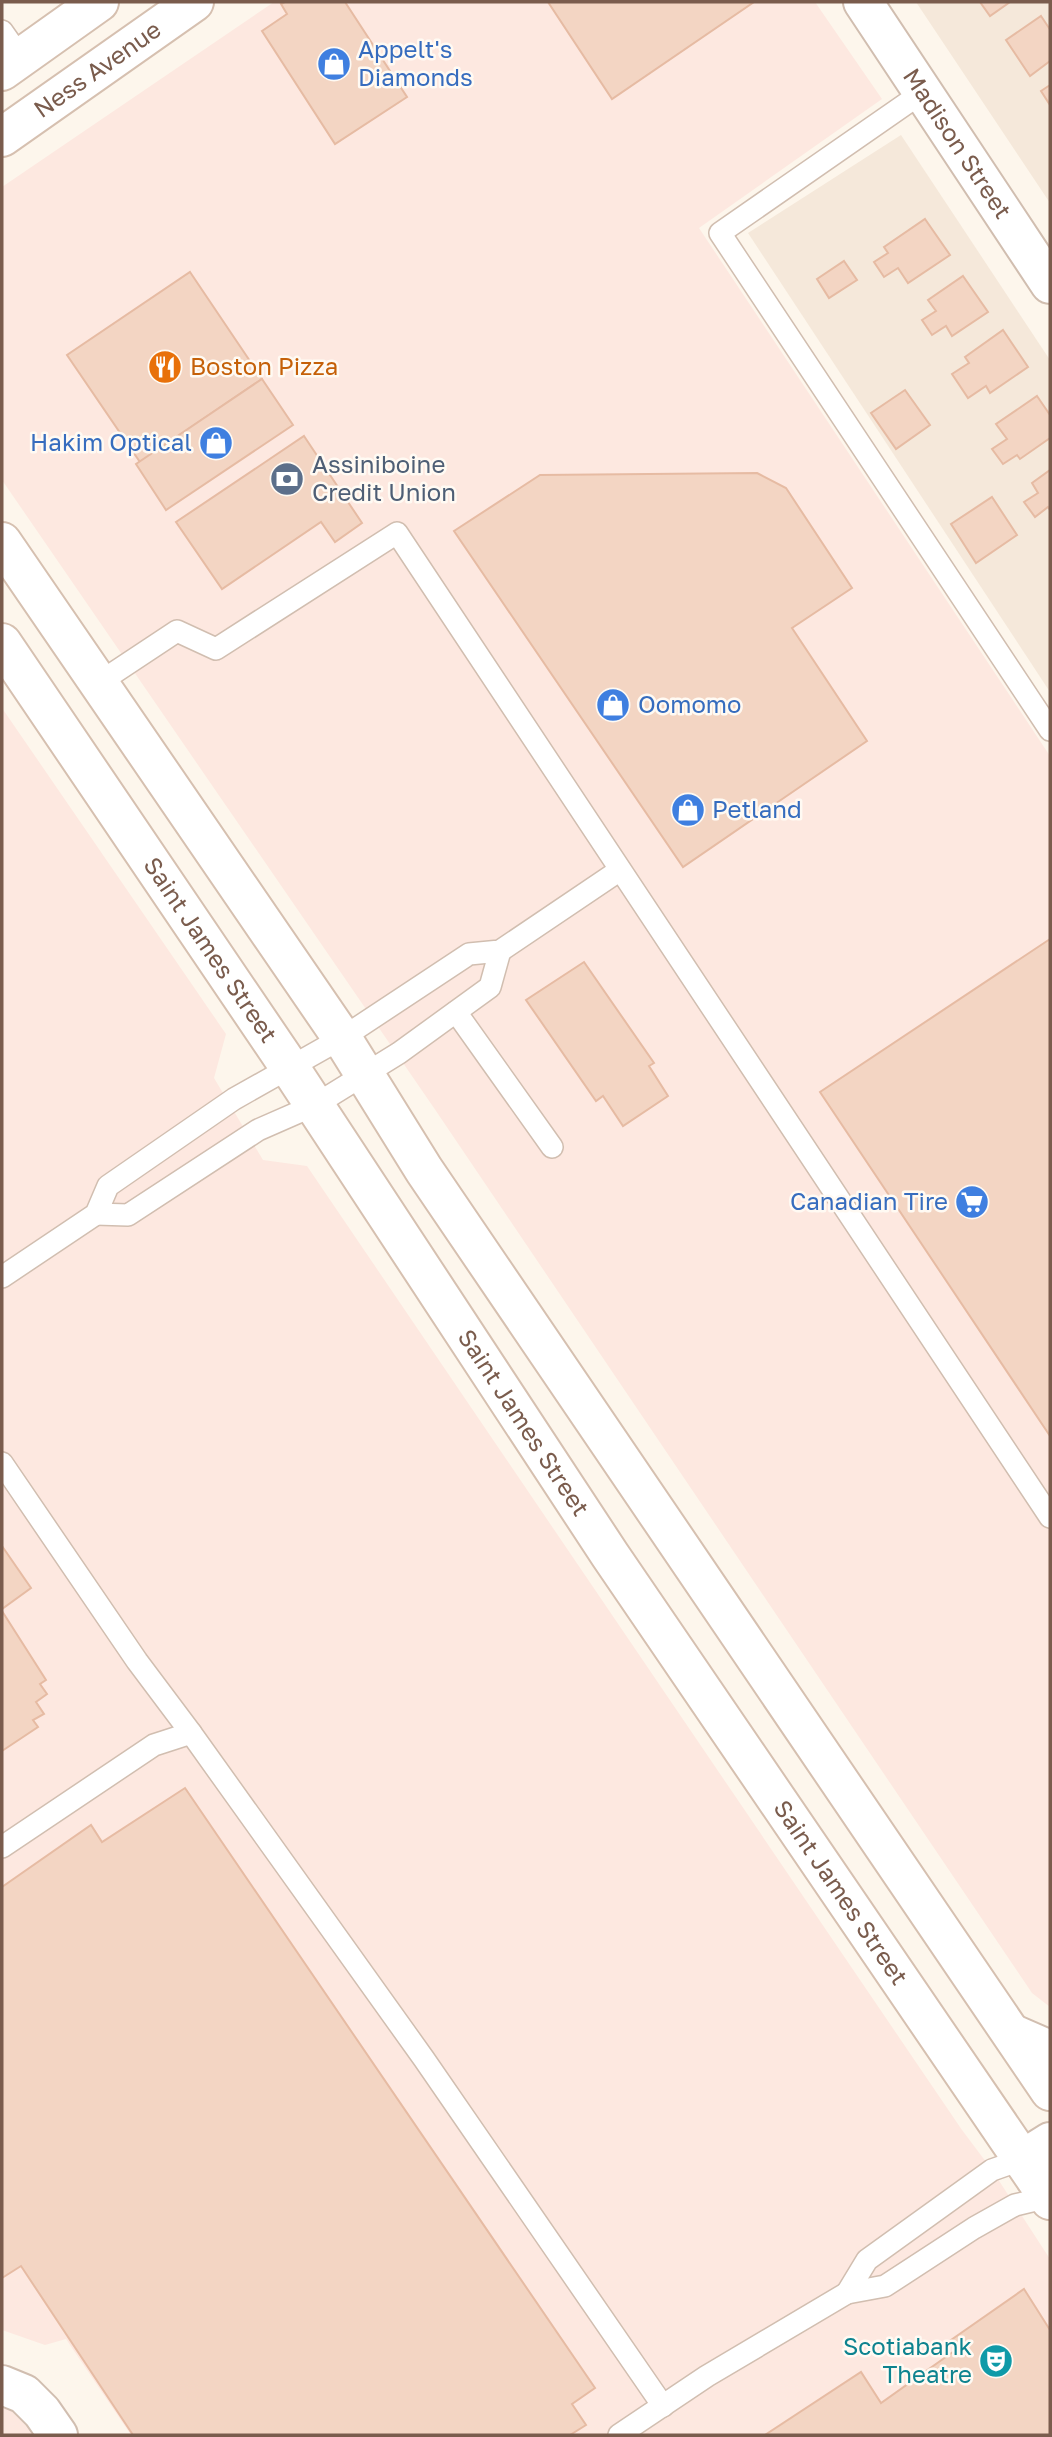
<svg xmlns="http://www.w3.org/2000/svg" width="1052" height="2437" viewBox="0 0 1052 2437" font-family="'Golos Text',sans-serif">
<rect width="100%" height="100%" fill="#fdf6ec"/>
<!-- residential -->
<g fill="#f5e8da">
<path d="M916,2H1050V203Z"/>
<path d="M901,135L1050,360V692L748,233Z"/>
</g>
<!-- commercial -->
<g fill="#fde8e0">
<path d="M274,2H815L882,99L699,228L1050,756V2007L1032,1993L434,1108L2,480V187Z"/>
<path d="M2,708L226,1034L214,1078L263,1160L307,1166L962,2130L992,2170L1050,2259V2435H131L66,2339L45,2345L2,2330Z"/>
<path d="M2,2385L58,2435H2Z"/>
</g>
<!-- building -->
<g fill="#f3d5c3" stroke="#e6bba3" stroke-width="2">
<path d="M285,2H345L407,97L335,144L262,31L287,14L281,4Z"/>
<path d="M548,2H754L612,99Z"/>
<path d="M980,2H1010L990,16Z"/>
<path d="M1041,16L1049,28L1050,27V61L1030,76L1006,40Z"/>
<path d="M1050,85V105L1041,91Z"/>
<path d="M925,219L950,255L908,283L898,268L884,277L874,262L888,253L884,247Z"/>
<path d="M844,261L857,280L829,298L817,279Z"/>
<path d="M190,272L262,379L140,462L67,355Z"/>
<path d="M963,276L988,312L952,336L946,326L932,335L922,320L936,311L928,300Z"/>
<path d="M1003,330L1028,367L990,393L986,386L968,398L952,374L969,363L965,357Z"/>
<path d="M262,379L293,425L166,510L136,464Z"/>
<path d="M905,390L930,425L896,449L871,413Z"/>
<path d="M1037,396L1050,415V438L1020,459L1017,455L1003,464L992,449L1007,439L996,424Z"/>
<path d="M304,436L362,523L335,542L321,522L222,589L176,522Z"/>
<path d="M1050,470V510L1048,507L1035,517L1024,502L1038,493L1032,483Z"/>
<path d="M757,473L786,488L852,588L792,628L867,741L683,867L454,531L540,475Z"/>
<path d="M992,497L1017,535L976,563L951,524Z"/>
<path d="M1050,939V1436L820,1092Z"/>
<path d="M584,962L654,1063L649,1066L668,1096L623,1126L603,1096L596,1101L526,1000Z"/>
<path d="M2,1546L31,1588L2,1609Z"/>
<path d="M2,1611L46,1680L40,1684L47,1694L36,1702L44,1714L33,1720L38,1727L2,1751Z"/>
<path d="M185,1788L595,2388L572,2404L586,2425L570,2435H133L21,2266L2,2278V1887L91,1825L102,1842Z"/>
<path d="M1024,2289L1050,2330V2435H765L861,2372L881,2403L957,2349L951,2340Z"/>
</g>
<g fill="none" stroke-linecap="round" stroke-linejoin="round">
<!-- service casing -->
<g stroke="#d1beb0" stroke-width="24">
<g id="service">
<path d="M2,31L21,58"/>
<path d="M923,92L720,233L1050,730"/>
<path d="M100,682L177,631L216,649L397,533L1050,1517"/>
<path d="M456,1012L552,1147"/>
<path d="M96,1214L128,1215L258,1130L315,1105L399,1053L490,987L500,951"/>
<path d="M2,1277L96,1214L108,1186L234,1099L342,1038L469,954L500,951L620,870"/>
<path d="M2,1463L137,1661L191,1733L424,2059L663,2406"/>
<path d="M2,1847L154,1745L191,1733"/>
<path d="M847,2293L867,2260L992,2170L1023,2159"/>
<path d="M619,2435L707,2376L847,2293L885,2286L974,2228L1015,2205L1048,2197"/>
</g>
</g>
<!-- minor casing -->
<g stroke="#d1beb0" stroke-width="42">
<g id="minor">
<path id="s1" d="M863,2L1050,284"/>
<path d="M2,2385L24,2394L42,2412L58,2435"/>
</g>
</g>
<!-- tertiary casing -->
<g stroke="#d1beb0" stroke-width="42">
<g id="tertiary">
<path d="M1013,2034L1050,2050"/>
<path d="M1023,2159L1050,2142"/>
</g>
</g>
<!-- secondary casing -->
<g stroke="#d6c0b0" stroke-width="42">
<g id="secondary">
<path d="M2,71L99,2"/>
<path id="s2" d="M2,137L194,2"/>
<path d="M2,542L342,1038L424,1170L1050,2091"/>
<path id="s3" d="M2,643L290,1068L610,1555L1050,2200"/>
</g>
</g>
<!-- service -->
<use href="#service" stroke="#fff" stroke-width="21"/>
<!-- minor -->
<use href="#minor" stroke="#fff" stroke-width="38"/>
<!-- tertiary -->
<use href="#tertiary" stroke="#fff" stroke-width="38"/>
<!-- secondary -->
<use href="#secondary" stroke="#fff" stroke-width="38"/>
</g>
<!-- icons -->
<defs>
<g id="shop-disc" transform="scale(1.75)"><circle r="9.5" fill="#3f7fe0" stroke="#fffaf3"/><path d="M-5-2.5h2.3a2.7 3.5 0 0 1 5.4 0H5L5.5 6h-11ZM-1.5-2.5h3a1.5 2.3 0 0 0-3 0Z" fill="#fff"/></g>
<g id="restaurant-disc" transform="scale(1.75)"><circle r="9.5" fill="#e8710a" stroke="#fffaf3"/><path d="M-5-6h1v4h1v-4h1v4h1v-4h1v5L-1.5 .5V6h-2V.5L-5-1ZM5-6V6H3V1.5H1.5Q1.5-4 5-6Z" fill="#fff"/></g>
<g id="bank-disc" transform="scale(1.75)"><circle r="9.5" fill="#5c6f8a" stroke="#fffaf3"/><path d="M-6-4H6V4H-6ZM0-2.3a2.3 2.3 0 1 0 0 4.6a2.3 2.3 0 1 0 0-4.6Z" fill="#fff"/></g>
<g id="supermarket-disc" transform="scale(1.75)"><circle r="9.5" fill="#3f7fe0" stroke="#fffaf3"/><path d="M-6-5.5h2.5l.6 2H6L4.5 2H-2.5L-4.4-4H-6ZM-1.5 3.2a1.3 1.3 0 1 0 .1 0ZM3 3.2a1.3 1.3 0 1 0 .1 0Z" fill="#fff"/></g>
<g id="theatre-disc" transform="scale(1.75)"><circle r="9.5" fill="#0f9aa8" stroke="#fffaf3"/><path d="M-5-5.5Q0-4 5-5.5V0Q5 5 0 6Q-5 5-5 0ZM-3.3-2.5H-1v1.5H-3.3ZM1-2.5H3.3v1.5H1ZM-2.8 1Q0 5.5 2.8 1Z" fill="#fff"/></g>
</defs>
<g fill-rule="evenodd">
<use href="#shop-disc" x="334" y="64"/>
<use href="#restaurant-disc" x="165" y="367"/>
<use href="#shop-disc" x="216" y="443"/>
<use href="#bank-disc" x="287" y="479"/>
<use href="#shop-disc" x="613" y="705"/>
<use href="#shop-disc" x="688" y="810"/>
<use href="#supermarket-disc" x="972" y="1202"/>
<use href="#theatre-disc" x="996" y="2361"/>
</g>
<g text-anchor="middle" stroke-width="5" stroke-linejoin="round" paint-order="stroke">
<!-- shop labels -->
<g font-size="24" fill="#366cbe" stroke="#fffaf3" text-anchor="start">
<text x="358" y="58">Appelt's<tspan x="358" dy="28">Diamonds</tspan></text>
<text x="192" y="451" text-anchor="end">Hakim Optical</text>
<text x="638" y="713">Oomomo</text>
<text x="712" y="818">Petland</text>
<text x="948" y="1210" text-anchor="end">Canadian Tire</text>
</g>
<!-- street labels -->
<g font-size="24" fill="#7a5c4d" stroke="#fffaf3">
<text dy="8" stroke="none"><textPath href="#s2" startOffset="117">Ness Avenue</textPath></text>
<text dy="8" stroke="none"><textPath href="#s1" startOffset="170">Madison Street</textPath></text>
<text dy="8" stroke="none"><textPath href="#s3" startOffset="371">Saint James Street</textPath></text>
<text dy="8" stroke="none"><textPath href="#s3" startOffset="938">Saint James Street</textPath></text>
<text dy="8" stroke="none"><textPath href="#s3" startOffset="1505">Saint James Street</textPath></text>
</g>
<!-- food labels -->
<g font-size="24" fill="#c56008" stroke="#fffaf3" text-anchor="start">
<text x="190" y="375">Boston Pizza</text>
</g>
<!-- service labels -->
<g font-size="24" fill="#4e5e75" stroke="#fffaf3" text-anchor="start">
<text x="312" y="473">Assiniboine<tspan x="312" dy="28">Credit Union</tspan></text>
</g>
<!-- culture labels -->
<g font-size="24" fill="#0d838f" stroke="#fffaf3" text-anchor="end">
<text x="972" y="2355">Scotiabank<tspan x="972" dy="28">Theatre</tspan></text>
</g>
</g>
<!-- border -->
<rect width="1052" height="2437" fill="none" stroke="#7a5c4d" stroke-width="7"/>
</svg>
